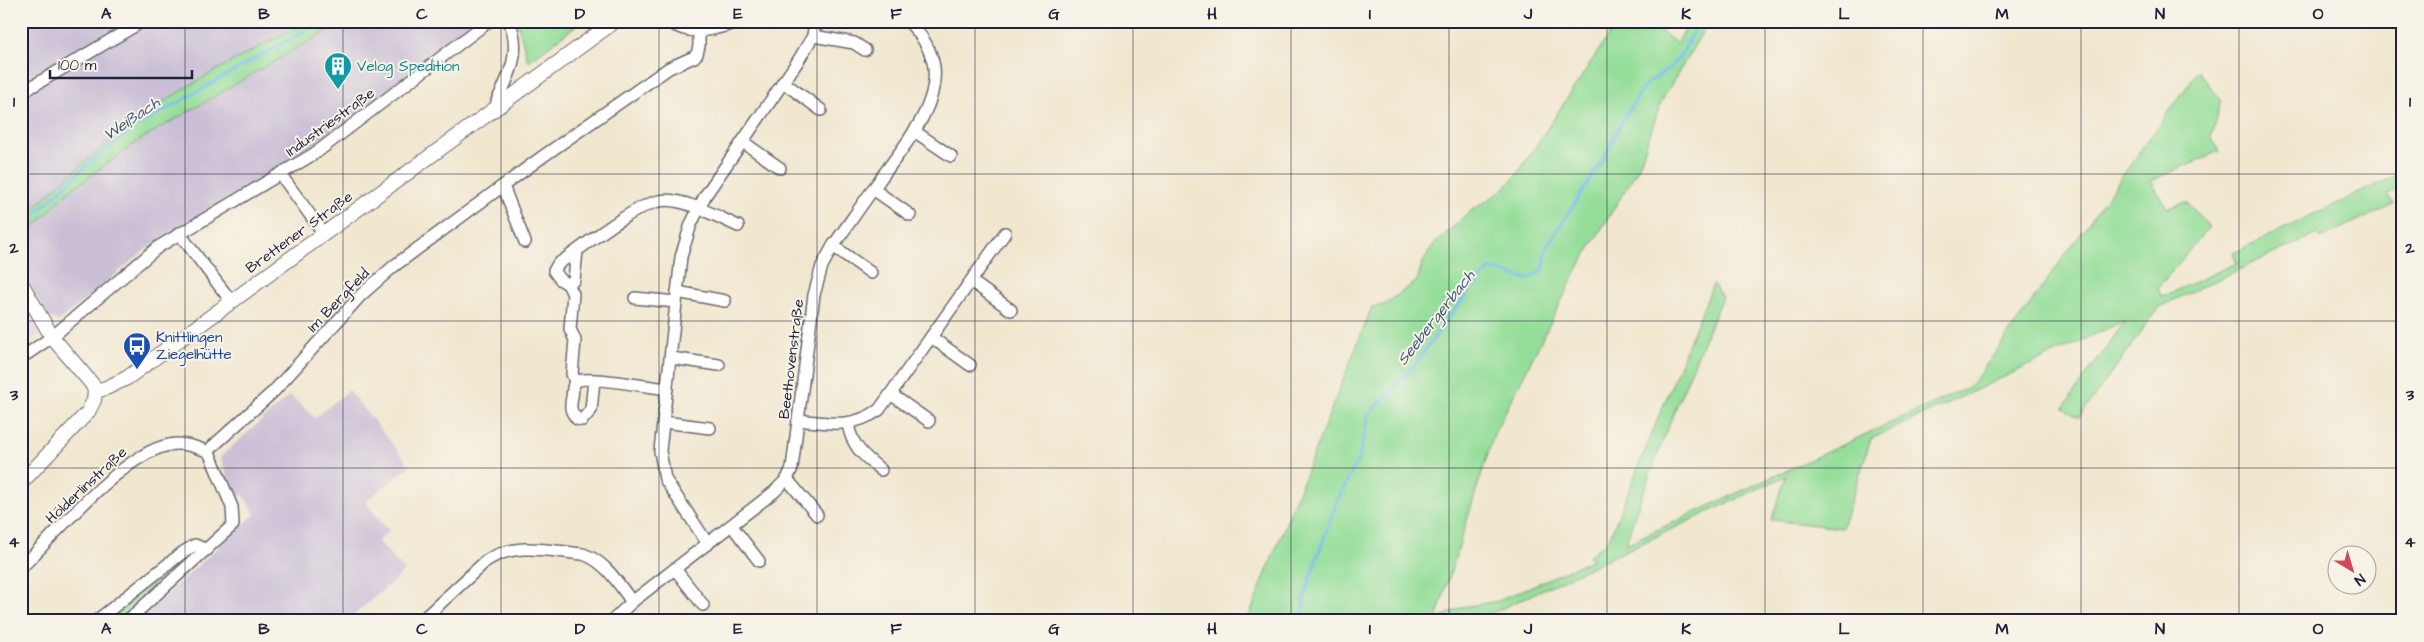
<svg xmlns="http://www.w3.org/2000/svg" width="2424" height="642" viewBox="0 0 2424 642" font-family="'Architects Daughter',sans-serif">
<rect width="100%" height="100%" fill="#f7f3e8"/>
<filter id="ink" filterUnits="userSpaceOnUse"><feTurbulence type="fractalNoise" baseFrequency=".02" numOctaves="2"/><feDisplacementMap in="SourceGraphic" scale="10" xChannelSelector="R" yChannelSelector="G"/><feConvolveMatrix kernelMatrix="1 2 1 2 8 2 1 2 1" color-interpolation-filters="sRGB"/></filter>
<filter id="wash" filterUnits="userSpaceOnUse"><feTurbulence type="fractalNoise" baseFrequency=".0096" numOctaves="4" result="noise"/><feDisplacementMap in="SourceGraphic" scale="20" xChannelSelector="R" yChannelSelector="G"/><feGaussianBlur stdDeviation="1.12" result="paint"/><feColorMatrix in="noise" values="0 0 0 0 0 0 0 0 0 0 0 0 0 0 0 0 0 1.4 0 .05"/><feComposite in="paint" operator="in"/></filter>
<g filter="url(#wash)">
<rect width="100%" height="100%" fill="#f1e7cf"/>
<!-- built -->
<path fill="#ead1ec" d="M21,301L38,331L37,336L21,349Z"/>
<!-- industrial -->
<g fill="#cabfd6">
<path d="M21,21H307L173,96L72,173L21,220V85L32,79L21,59Z"/>
<path d="M344,21H479L314,146L156,241L59,321L49,318L21,270V240L67,193L141,139Z"/>
<path d="M349,390L410,466L365,502L389,531L378,541L405,571L347,621H137L255,514L243,494L236,498L220,457L290,395L315,418Z"/>
</g>
<!-- green -->
<g fill="#94de99" stroke="#5b806a">
<path d="M307,21H344L141,139L67,193L21,240V220C56,187 92,154 130,125C184,84 248,54 307,21Z"/>
<path d="M517,21H582L528,62Z"/>
<path d="M1618,21H1650L1676,43L1692,21H1709L1661,102L1638,169L1579,266L1494,434L1436,619L1463,607L1498,601L1593,559L1588,556L1608,541L1713,284L1722,297L1672,417L1635,514L1626,544L1971,386L2198,71L2221,100L2211,137L2219,151L2151,181L2167,208L2187,202L2209,227L2158,288L2162,297L2237,263L2233,253L2403,172V187L2388,194L2394,204L2320,238L2318,233L2159,307L2079,418L2063,408L2126,320L1871,439L1842,528L1771,520L1786,476L1475,621H1247L1372,307L1384,305L1417,281L1422,264L1433,245L1471,211L1500,192L1516,176Z"/>
<path d="M190,553L193,556L120,621H102Z"/>
</g>
<g fill="none" stroke-linecap="round" stroke-linejoin="round">
<!-- stream -->
<g stroke="#77bdee" stroke-width="3">
<path d="M21,227L89,163L135,127L322,21"/>
<path d="M1304,621V599L1312,572L1337,501L1359,458L1369,414L1410,371L1468,292L1490,269L1528,279L1543,270L1547,246L1604,158L1622,121L1646,84L1671,67L1683,52L1698,21"/>
</g>
</g>
</g>
<g filter="url(#ink)">
<g fill="none" stroke-linecap="round" stroke-linejoin="round">
<!-- minor casing -->
<g stroke="#6a676f" stroke-width="14">
<g id="minor">
<path d="M668,21C693,39 716,28 743,21"/>
<path d="M813,36L854,43L865,50"/>
<path d="M783,82L821,110"/>
<path d="M21,93L143,21"/>
<path d="M501,106L497,101C510,75 522,50 509,21"/>
<path d="M914,131L951,156"/>
<path d="M743,142L780,168"/>
<path d="M281,175L324,234"/>
<path d="M503,186L525,242"/>
<path d="M873,189L910,215"/>
<path d="M179,233L231,301"/>
<path d="M833,246L871,273"/>
<path d="M577,251L574,280L568,284L561,280L554,271L558,264C582,248 633,206 659,201C681,196 718,217 738,226"/>
<path d="M971,281L1011,310"/>
<path d="M568,284L573,294L570,329L575,340L572,374L576,382"/>
<path d="M677,292L725,301"/>
<path d="M635,298L676,302"/>
<path d="M931,337L970,365"/>
<path d="M21,358L52,337L158,247L317,152L489,21"/>
<path d="M671,358L719,365"/>
<path d="M594,380L591,410L582,420L577,419C570,411 570,407 572,397C573,393 572,386 575,382C583,374 654,388 667,389"/>
<path d="M892,395L929,421"/>
<path d="M798,420C830,423 851,429 879,410L1005,233"/>
<path d="M664,422L710,428"/>
<path d="M848,424C852,447 864,456 881,470"/>
<path d="M209,452L212,447L274,391L361,295L394,266L542,157L669,68L694,57L697,54L699,46V33"/>
<path d="M787,479L817,515"/>
<path d="M732,526L759,561"/>
<path d="M708,544L665,479L660,451L681,257L691,224L705,196L798,61L813,36L815,21"/>
<path d="M21,568C55,534 124,453 169,445C183,442 196,447 209,452"/>
<path d="M675,569L703,605"/>
<path d="M96,621L182,553L195,545L207,550"/>
<path d="M127,621L233,525L232,507L209,452"/>
<path d="M421,621L486,561C516,541 549,551 583,554C606,562 618,583 632,602"/>
<path d="M612,621L632,602L774,492L787,479L792,468L814,295L822,266L833,246C848,225 863,203 879,181C901,149 939,109 934,67C931,48 921,34 908,21"/>
</g>
</g>
<!-- tertiary casing -->
<g stroke="#6a676f" stroke-width="16">
<g id="tertiary">
<path d="M21,283L52,337L92,384L95,391L94,400L88,412L21,483"/>
<path d="M95,391L106,388L127,378L615,21"/>
</g>
</g>
<!-- minor -->
<use href="#minor" stroke="#fff" stroke-width="11"/>
<!-- tertiary -->
<use href="#tertiary" stroke="#fff" stroke-width="14"/>
</g>
</g>
<!-- grid -->
<path fill="none" stroke="#22223b" stroke-width="1" stroke-opacity="0.55" d="M185,21V621M343,21V621M501,21V621M659,21V621M817,21V621M975,21V621M1133,21V621M1291,21V621M1449,21V621M1607,21V621M1765,21V621M1923,21V621M2081,21V621M2239,21V621M21,174H2403M21,321H2403M21,468H2403"/>
<!-- icons -->
<defs>
<g id="building-pin" transform="scale(1.4375)"><path d="M0 17L-7.5 6A9.5 9.5 0 1 1 7.5 6Z" fill="#0f9aa8" stroke="#f7f3e8"/><path d="M-4-6H4V6H1V3H-1V6H-4ZM-2.5-4.3h1.7v1.8h-1.7ZM.8-4.3h1.7v1.8H.8ZM-2.5-1h1.7V.8h-1.7ZM.8-1h1.7V.8H.8Z" fill="#fff"/></g>
<g id="bus-pin" transform="scale(1.4375)"><path d="M0 17L-7.5 6A9.5 9.5 0 1 1 7.5 6Z" fill="#1a4fb4" stroke="#f7f3e8"/><path d="M-5-6H5V4H4V6H2V4H-2V6H-4V4H-5ZM-3.5-4V0h7V-4ZM-3.5 1.2v1.5H-2V1.2ZM2 1.2v1.5H3.5V1.2Z" fill="#fff"/></g>
</defs>
<g fill-rule="evenodd">
<use href="#building-pin" x="338" y="66"/>
<use href="#bus-pin" x="137" y="346"/>
</g>
<g text-anchor="middle" stroke-width="4" stroke-linejoin="round" paint-order="stroke">
<!-- culture labels -->
<g font-size="15" fill="#0d838f" stroke="#f7f3e8" text-anchor="start">
<text x="357" y="71">Velog Spedition</text>
</g>
<!-- street labels -->
<g font-size="15" fill="#22223b" stroke="#f7f3e8">
<text transform="translate(330 122) rotate(-36)" y="5">Industriestraße</text>
<text transform="translate(299 232) rotate(-36)" y="5">Brettener Straße</text>
<text transform="translate(338 300) rotate(-46)" y="5">Im Bergfeld</text>
<text transform="translate(791 359) rotate(-83)" y="5">Beethovenstraße</text>
<text transform="translate(86 485) rotate(-43)" y="5">Hölderlinstraße</text>
</g>
<!-- transit labels -->
<g font-size="15" fill="#164399" stroke="#f7f3e8" text-anchor="start">
<text x="156" y="342">Knittlingen<tspan x="156" dy="17">Ziegelhütte</tspan></text>
</g>
<!-- water labels -->
<g font-size="16" font-style="italic" fill="#40587a" stroke="#f7f3e8">
<text transform="translate(131 118) rotate(-34)" y="6">Weißach</text>
<text transform="translate(1435 317) rotate(-52)" y="6">Seebergerbach</text>
</g>
</g>
<!-- margin -->
<rect width="2424" height="642" fill="none" stroke="#f7f3e8" stroke-width="55"/>
<!-- north arrow -->
<g transform="translate(2352 570) rotate(142)"><circle r="24" fill="#f7f3e8" stroke="#a29fa3"/>
<path d="M0-4L9 19L0 12L-9 19Z" fill="#d1495b"/>
<text y="-8" font-size="14" font-weight="bold" text-anchor="middle" fill="#22223b">N</text>
</g>
<!-- scale -->
<path d="M50 70v8h142v-8" fill="none" stroke="#22223b" stroke-width="2.5"/>
<text x="58" y="70" font-size="15" fill="#22223b" stroke="#f7f3e8" stroke-width="4" paint-order="stroke">100 m</text>
<rect x="28" y="28" width="2368" height="586" fill="none" stroke="#22223b" stroke-width="2"/>
<g font-size="16" text-anchor="middle" font-weight="bold" fill="#22223b">
<text x="106" y="19">A</text>
<text x="264" y="19">B</text>
<text x="422" y="19">C</text>
<text x="580" y="19">D</text>
<text x="738" y="19">E</text>
<text x="896" y="19">F</text>
<text x="1054" y="19">G</text>
<text x="1212" y="19">H</text>
<text x="1370" y="19">I</text>
<text x="1528" y="19">J</text>
<text x="1686" y="19">K</text>
<text x="1844" y="19">L</text>
<text x="2002" y="19">M</text>
<text x="2160" y="19">N</text>
<text x="2318" y="19">O</text>
<text x="14" y="107">1</text>
<text x="2410" y="107">1</text>
<text x="14" y="253">2</text>
<text x="2410" y="253">2</text>
<text x="14" y="400">3</text>
<text x="2410" y="400">3</text>
<text x="14" y="547">4</text>
<text x="2410" y="547">4</text>
<text x="106" y="634">A</text>
<text x="264" y="634">B</text>
<text x="422" y="634">C</text>
<text x="580" y="634">D</text>
<text x="738" y="634">E</text>
<text x="896" y="634">F</text>
<text x="1054" y="634">G</text>
<text x="1212" y="634">H</text>
<text x="1370" y="634">I</text>
<text x="1528" y="634">J</text>
<text x="1686" y="634">K</text>
<text x="1844" y="634">L</text>
<text x="2002" y="634">M</text>
<text x="2160" y="634">N</text>
<text x="2318" y="634">O</text>
</g>
</svg>
